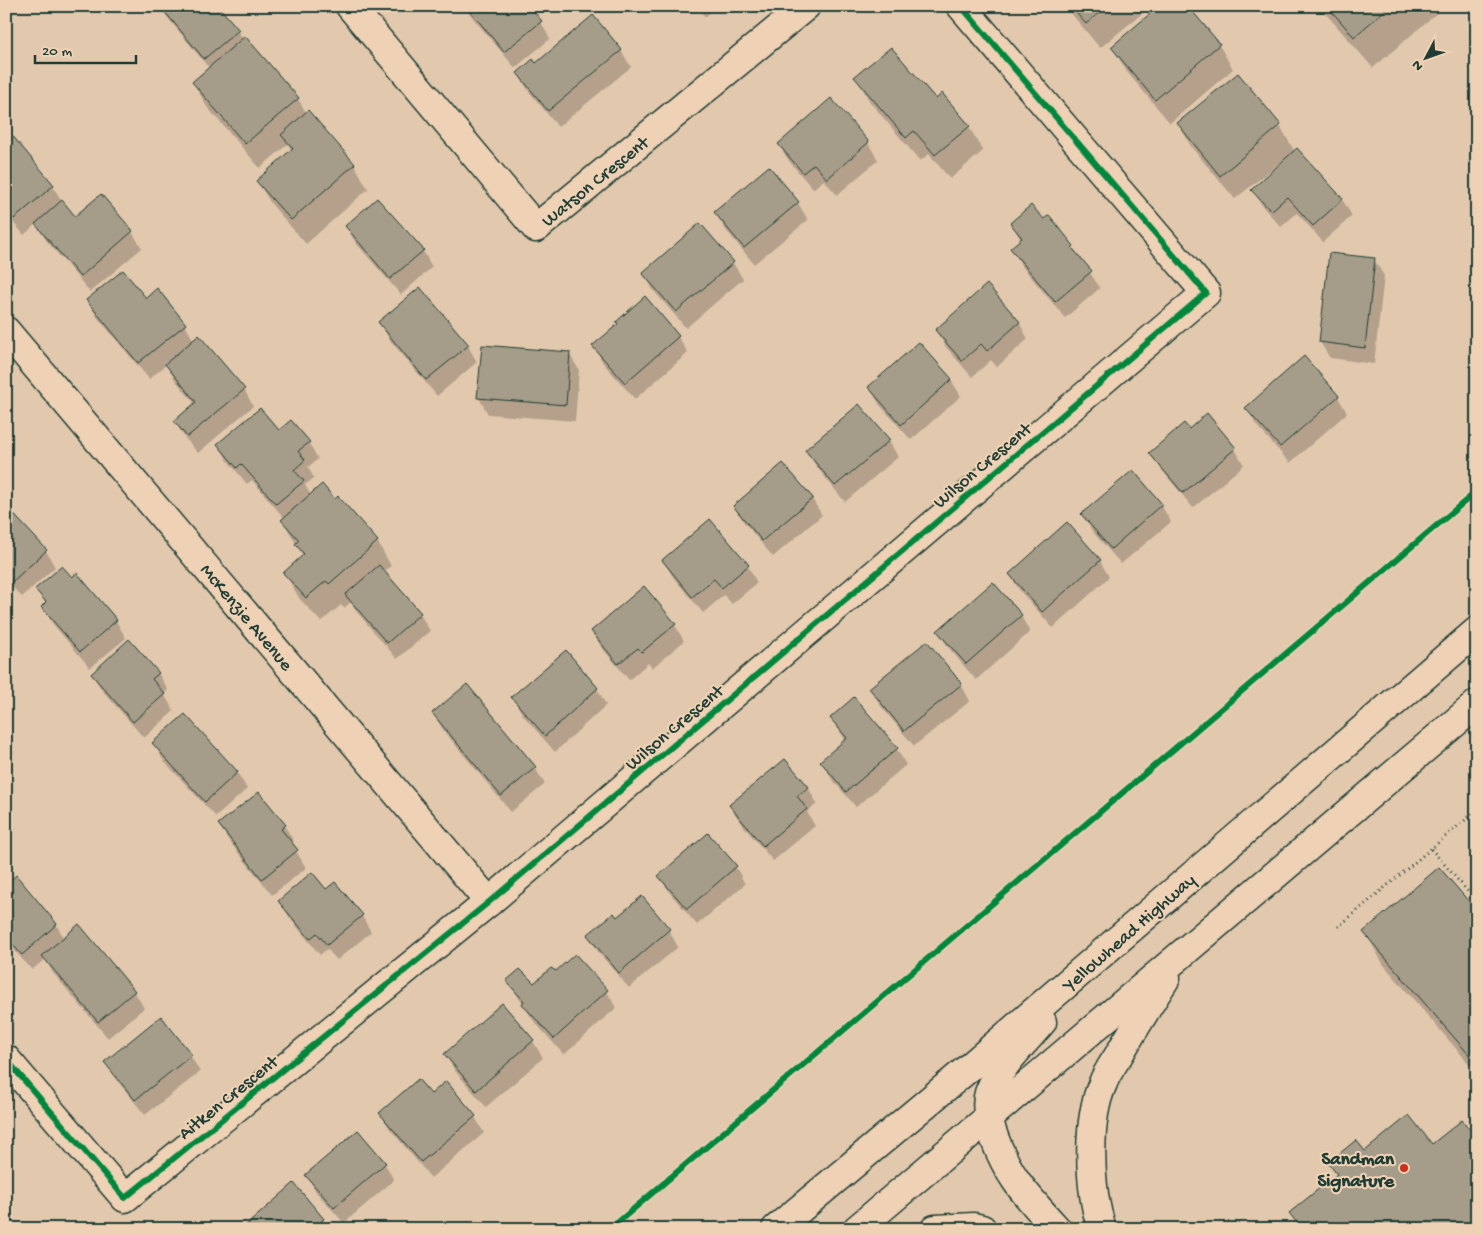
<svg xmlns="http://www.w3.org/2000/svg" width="1483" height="1235" viewBox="0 0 1483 1235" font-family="'Gochi Hand',sans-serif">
<rect width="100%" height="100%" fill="#e2c9ae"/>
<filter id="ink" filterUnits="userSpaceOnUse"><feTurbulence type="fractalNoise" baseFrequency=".02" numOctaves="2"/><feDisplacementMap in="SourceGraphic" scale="10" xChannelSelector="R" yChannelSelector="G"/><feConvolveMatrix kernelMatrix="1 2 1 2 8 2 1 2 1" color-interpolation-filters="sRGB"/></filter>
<g filter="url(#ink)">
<!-- shadow -->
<g fill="#0003">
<path d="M158,6H217L238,31L243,40L298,99L307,114L354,164L368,189L306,244L272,205L257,181L291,150L288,144L260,168L207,107L193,82L209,68Z"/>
<path d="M463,6H527L541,22L550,39L515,68Z"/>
<path d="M696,6H717L705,17Z"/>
<path d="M1065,6H1151L1100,48Z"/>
<path d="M1186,6L1219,45L1233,69L1170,123L1127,72L1112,47Z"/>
<path d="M1319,6H1445L1373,68Z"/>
<path d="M621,50L631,67L558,127L528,90L518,74Z"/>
<path d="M856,77L936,101L969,127L983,151L950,179L929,154L920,161L870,102Z"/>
<path d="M831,100L868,143L878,160L837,195L824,180L813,189L789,161L779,145Z"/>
<path d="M6,112L10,118L6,121Z"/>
<path d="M1178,123L1280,126L1295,152L1342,199L1352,216L1323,242L1297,213L1281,227L1263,207L1253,190L1288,158L1287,157L1235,199L1192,148Z"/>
<path d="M11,136L53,186L62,202L75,217L101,195L132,232L142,248L90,292L46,240L36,224L24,235L6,214V140Z"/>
<path d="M768,167L798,203L808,220L754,264L725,229L715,212Z"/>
<path d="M1048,217L1073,247L1100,288L1065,318L1021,265L1012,248L1021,240L1011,223L1044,221Z"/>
<path d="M700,225L733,263L743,279L686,328L653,290L644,273Z"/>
<path d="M346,226L423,251L432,267L401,295L356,243Z"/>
<path d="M1374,259L1384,276L1374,364L1330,358L1320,342Z"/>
<path d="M157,290L185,325L194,341L244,389L253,406L198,453L185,438L175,422L196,405L176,381L166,365L149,379L97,317L88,300H145Z"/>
<path d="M380,322L468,346L477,362L437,396L389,339Z"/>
<path d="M1019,322L1028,339L997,367L991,360L972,377L946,347L936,331Z"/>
<path d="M619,324L678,337L688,353L635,399L603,363L594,346Z"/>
<path d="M919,343L951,380L961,396L911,440L879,404L870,388Z"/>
<path d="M569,353L579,370L575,421L488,414L479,398Z"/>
<path d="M1338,397L1347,413L1290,463L1256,425L1247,408Z"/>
<path d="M859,405L889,441L898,457L845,502L816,466L806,450Z"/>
<path d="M1189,430L1235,449L1244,465L1193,508L1161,469L1151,453Z"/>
<path d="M278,432L309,443L318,459L308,467L314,478L305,485L311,496L377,541L391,566L384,572L420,614L430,631L397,659L356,611L351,602L344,608L341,605L321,622L299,598L285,573L303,556L283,521L285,519L252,480L247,484L228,461L218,444Z"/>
<path d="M783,465L812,499L822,515L773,557L744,522L734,506Z"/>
<path d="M1133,471L1161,505L1171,522L1121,564L1092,531L1083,514Z"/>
<path d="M6,508L46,551L55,567L22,597L6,581Z"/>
<path d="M663,560L748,566L757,583L732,604L724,595L703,613L673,577Z"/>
<path d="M1100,561L1109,577L1053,628L1020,591L1010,575Z"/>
<path d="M77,575L116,621L126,638L90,668L52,623L43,607L46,604L37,589L72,579Z"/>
<path d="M1021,616L1030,632L976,680L948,647L938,631Z"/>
<path d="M675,625L684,641L652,668L648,663L629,680L602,648L592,632Z"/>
<path d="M158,673L168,690L164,694L174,711L144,738L102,690L92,674Z"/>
<path d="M961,684L970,701L914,746L880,705L871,688Z"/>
<path d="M467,686L535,768L545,784L511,812L443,730L434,714Z"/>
<path d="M597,688L606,705L555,752L522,714L513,697Z"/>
<path d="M832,719L897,749L906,765L856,807L831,778L822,761L846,741Z"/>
<path d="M154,743L237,772L247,789L216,817L163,760Z"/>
<path d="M808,787L817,804L807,812L815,826L773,861L740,822L731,806Z"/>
<path d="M219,825L285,826L294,842L292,844L306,868L272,895L229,841Z"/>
<path d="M708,835L736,867L745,884L697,925L670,893L660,876Z"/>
<path d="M6,883L56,924L64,938L134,991L144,1008L108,1038L53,973L45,959L32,970L6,941Z"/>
<path d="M326,890L362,916L371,932L337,960L327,949L320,955L289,917L280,901Z"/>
<path d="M642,898L669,930L678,947L629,988L598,952L589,936L617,919Z"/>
<path d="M1477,913V1073L1383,964L1365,932Z"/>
<path d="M575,956L607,991L616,1008L564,1055L533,1020L508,981L534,985L556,973Z"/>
<path d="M502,1005L533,1041L543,1058L486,1107L455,1071L445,1054Z"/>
<path d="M190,1055L200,1072L145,1115L116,1079L106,1062Z"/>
<path d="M431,1096L475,1117L484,1133L431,1178L390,1129L380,1113Z"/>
<path d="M1432,1146L1477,1229H1300L1291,1213L1337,1176L1329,1163L1365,1153Z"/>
<path d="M385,1164L394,1180L344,1223L316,1192L307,1175Z"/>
<path d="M294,1185L323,1220L328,1229H243Z"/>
</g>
<!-- building -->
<g fill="#a59d89" stroke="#1f3d34">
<path d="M160,6H218L239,30L204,59Z"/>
<path d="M466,6H529L542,21L504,52Z"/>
<path d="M1070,6H1107L1086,24Z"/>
<path d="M1159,6H1188L1220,44L1155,100L1111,47Z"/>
<path d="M1327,6H1390L1354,37Z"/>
<path d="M593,15L622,50L548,111L517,73L533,59L536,63Z"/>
<path d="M245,36L299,98L245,144L192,82Z"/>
<path d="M891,47L936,99L942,93L970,126L935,155L914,131L906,138L854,77Z"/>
<path d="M1238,73L1281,125L1220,176L1177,123Z"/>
<path d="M831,98L869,142L827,179L814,164L803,173L778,144Z"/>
<path d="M308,110L355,164L291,220L256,181L293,148L281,135Z"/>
<path d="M11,134L54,185L14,219L6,210V138Z"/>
<path d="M1297,148L1343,199L1313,226L1287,197L1271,211L1251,190Z"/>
<path d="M769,166L799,202L744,248L714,212Z"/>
<path d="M101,194L133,231L80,277L35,224L62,200L75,216Z"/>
<path d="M377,198L424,250L390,279L345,226Z"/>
<path d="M1031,205L1044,219L1049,215L1074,246L1072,248L1092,271L1055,302L1010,248L1022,238L1010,223Z"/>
<path d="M700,223L734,262L676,312L642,273Z"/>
<path d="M1329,253L1375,258L1365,348L1319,342Z"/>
<path d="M123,270L146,298L157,288L186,324L138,363L86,300Z"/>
<path d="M987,284L1020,322L987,351L981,344L962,361L935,330Z"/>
<path d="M420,287L469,345L426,380L378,322Z"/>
<path d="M645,296L679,336L625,383L592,346L618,324L616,322Z"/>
<path d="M199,335L245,389L187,437L174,421L196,402L165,364Z"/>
<path d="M919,342L952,379L901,425L868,387Z"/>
<path d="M482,345L570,352L566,405L477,398Z"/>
<path d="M1304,356L1339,396L1280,447L1245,408Z"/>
<path d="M859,404L890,440L835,486L805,450Z"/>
<path d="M260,408L279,430L291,420L310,442L298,451L305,460L294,470L304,481L276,504L241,464L237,468L217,444Z"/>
<path d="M1207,413L1236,448L1183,493L1149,453L1184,423L1189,429Z"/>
<path d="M783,463L813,498L762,541L733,506Z"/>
<path d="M1133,470L1162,504L1111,549L1081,514Z"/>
<path d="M322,484L335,499L338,496L378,541L329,584L326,581L306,598L283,573L304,554L295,544L299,540L281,520Z"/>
<path d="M6,506L47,550L12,582L6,576Z"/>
<path d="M710,519L749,565L722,588L714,579L692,597L662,560Z"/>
<path d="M1067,522L1101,560L1042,612L1009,574Z"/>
<path d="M379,565L421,613L387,643L345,595Z"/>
<path d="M62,566L72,577L77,573L117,620L80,652L41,607L46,602L35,589Z"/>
<path d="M993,582L1022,615L966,664L937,631Z"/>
<path d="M644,586L676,624L642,652L638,648L618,664L591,631Z"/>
<path d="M129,639L159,673L152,679L165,694L133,722L91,674Z"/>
<path d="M927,641L962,684L904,731L869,688Z"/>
<path d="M566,650L598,688L545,736L511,697Z"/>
<path d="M467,684L536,767L501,796L432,713Z"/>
<path d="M854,697L898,748L846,792L820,761L847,738L830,718Z"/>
<path d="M185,714L238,772L205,802L152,743Z"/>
<path d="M785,759L809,787L797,796L807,809L763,846L729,805Z"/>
<path d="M259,792L286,825L281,829L298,850L262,879L218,824Z"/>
<path d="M708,833L737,866L687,909L658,876Z"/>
<path d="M1439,867L1477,911V1064L1363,932Z"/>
<path d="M312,872L326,889L335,882L363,915L327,945L317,933L310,939L278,901Z"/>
<path d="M16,875L57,924L22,955L6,937V881L8,883Z"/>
<path d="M642,896L670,929L619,973L587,935L614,913L617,917Z"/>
<path d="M79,924L135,991L98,1022L42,956Z"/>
<path d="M575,954L608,990L554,1039L522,1004L524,1001L506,981L520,969L534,983L551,968L556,971Z"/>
<path d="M502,1003L534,1040L476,1091L444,1054Z"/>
<path d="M161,1016L192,1055L135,1100L104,1062Z"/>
<path d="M418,1079L431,1094L446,1081L476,1116L421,1162L379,1113Z"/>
<path d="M1409,1115L1432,1144L1462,1120L1477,1138V1229H1302L1289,1213L1337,1174L1328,1163L1356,1140L1365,1151Z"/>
<path d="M358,1130L386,1163L334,1208L305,1175Z"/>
<path d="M294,1183L324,1219L312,1229H242Z"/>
</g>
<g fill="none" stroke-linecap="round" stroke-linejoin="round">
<!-- minor casing -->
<g stroke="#1f3d34" stroke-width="31">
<g id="minor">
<path d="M350,6L536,228L806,6"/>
<path d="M6,331L489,902"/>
<path d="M6,1059L125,1198L489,902L1206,293L961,6"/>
</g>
</g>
<!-- highway casing -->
<g stroke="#1f3d34" stroke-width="31">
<g id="highway">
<path d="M1042,1022C1025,1042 997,1069 989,1093C981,1117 1003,1162 1017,1182C1029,1199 1043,1214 1057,1229"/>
<path d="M776,1229L971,1066L1477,631"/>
<path d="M857,1229L1477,704"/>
<path d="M935,1229L974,1227L982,1229"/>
<path d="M1102,1229C1089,1190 1086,1120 1103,1083C1107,1072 1114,1063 1120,1053C1135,1027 1150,1003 1166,978"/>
</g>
</g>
<!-- path -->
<g stroke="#1f3d34" stroke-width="3" stroke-dasharray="1 4" stroke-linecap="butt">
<path d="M1431,849L1477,902"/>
<path d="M1338,927L1477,810"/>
</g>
<!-- minor -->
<use href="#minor" stroke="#efd2b6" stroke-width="28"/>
<!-- highway -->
<use href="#highway" stroke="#efd2b6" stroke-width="28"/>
<!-- cycleway casing -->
<g stroke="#efd2b6" stroke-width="9">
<g id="cycleway">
<path d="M6,1059L125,1198L489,902L1206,293L961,6"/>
<path d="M610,1229L1477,491"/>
</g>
</g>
<!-- cycleway -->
<use href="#cycleway" stroke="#00873e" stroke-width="6"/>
</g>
</g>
<!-- markers -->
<circle fill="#c8321e" stroke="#efd2b6" stroke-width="2" cx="1404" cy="1168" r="5"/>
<g text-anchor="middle" stroke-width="4" stroke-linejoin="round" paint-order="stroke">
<!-- street labels -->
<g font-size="19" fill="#1f3d34" stroke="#efd2b6">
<text transform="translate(594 180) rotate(-39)" y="7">Watson Crescent</text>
<text transform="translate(981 464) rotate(-40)" y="7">Wilson Crescent</text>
<text transform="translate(248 616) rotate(50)" y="7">McKenzie Avenue</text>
<text transform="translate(673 726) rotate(-40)" y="7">Wilson Crescent</text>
<text transform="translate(1128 931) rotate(-41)" y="7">Yellowhead Highway</text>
<text transform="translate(227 1096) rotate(-39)" y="7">Aitken Crescent</text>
</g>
<!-- poi labels -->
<g font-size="19" font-weight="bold" fill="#1f3d34" stroke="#efd2b6" text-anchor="end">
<text x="1394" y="1164">Sandman<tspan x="1394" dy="22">Signature</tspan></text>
</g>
</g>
<!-- margin -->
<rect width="1483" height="1235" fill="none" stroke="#efd2b6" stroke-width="25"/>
<rect x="12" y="12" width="1458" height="1210" fill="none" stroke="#1f3d34" stroke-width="2" filter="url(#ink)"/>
<!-- north arrow -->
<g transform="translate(1426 58) rotate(229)" stroke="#efd2b6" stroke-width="4" paint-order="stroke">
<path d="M0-4L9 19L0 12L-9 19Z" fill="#1f3d34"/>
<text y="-8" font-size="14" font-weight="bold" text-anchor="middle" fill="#1f3d34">N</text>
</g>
<!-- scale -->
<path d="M35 55v8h101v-8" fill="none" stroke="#1f3d34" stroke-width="2.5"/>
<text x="42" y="55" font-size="15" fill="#1f3d34" stroke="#efd2b6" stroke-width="4" paint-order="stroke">20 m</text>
</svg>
